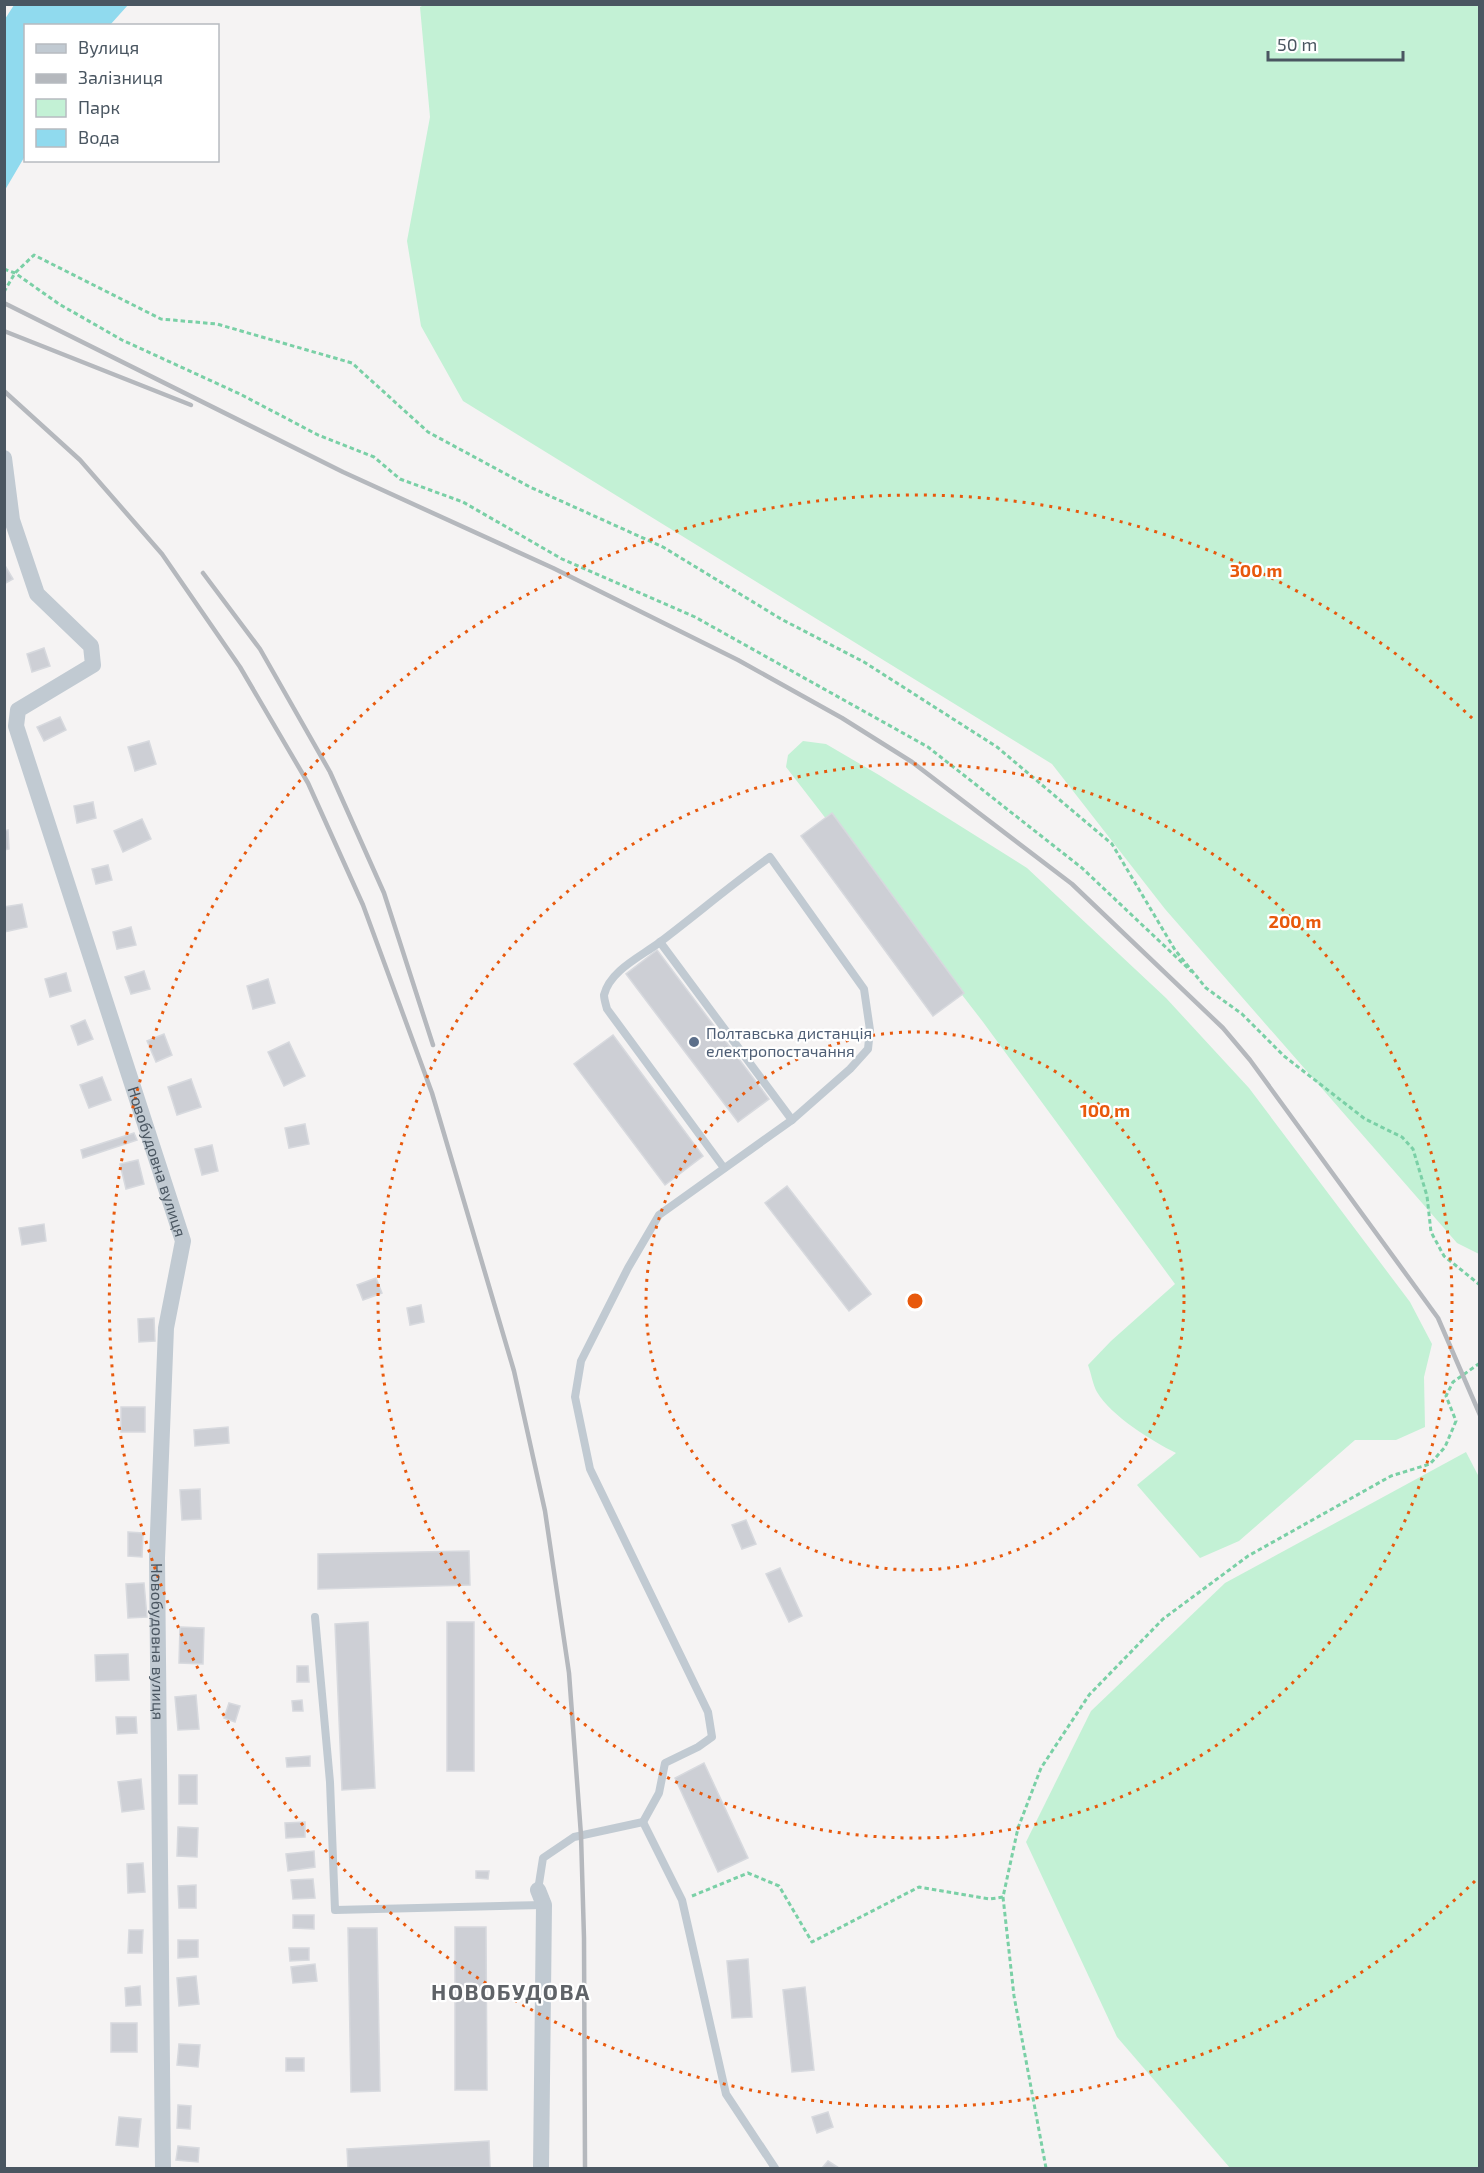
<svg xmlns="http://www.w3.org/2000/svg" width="1484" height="2173" viewBox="0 0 1484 2173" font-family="'Exo 2',sans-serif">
<rect width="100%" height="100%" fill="#f5f3f3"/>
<!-- green -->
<g fill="#c3f1d5">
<path d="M424,5H1479V1254L1457,1243L1165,909L1052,764L463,401L421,326L407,241L430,117L420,7Z"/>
<path d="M803,741L826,744L879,775L1027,868L1166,998L1249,1088L1410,1302L1432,1344L1424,1377L1425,1427L1396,1440H1355L1239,1541L1200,1558L1137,1485L1176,1453C1152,1441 1111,1416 1097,1392C1093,1385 1091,1373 1088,1365L1111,1341L1175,1284L983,1022L786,767L788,755Z"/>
<path d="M1466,1452L1480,1479L1479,2168H1230L1117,2037L1026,1842L1091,1711L1225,1583Z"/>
</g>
<!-- water -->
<path fill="#90daee" d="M14,5H128L110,25L26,26L25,156L5,190V19Z"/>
<!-- building -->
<g fill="#cdcfd5" stroke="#d7d9de" stroke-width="1.5">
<path d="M4,564L13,579L4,584Z"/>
<path d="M44,648L50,666L32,672L27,654Z"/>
<path d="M60,717L66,730L44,741L37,727Z"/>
<path d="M149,741L156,764L135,771L128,747Z"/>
<path d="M93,802L96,818L77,823L74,806Z"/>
<path d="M832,813L964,993L933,1016L801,836Z"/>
<path d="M142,819L151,839L123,852L114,831Z"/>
<path d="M8,830L9,849L4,850V831Z"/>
<path d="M108,865L112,880L96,884L92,869Z"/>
<path d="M22,904L27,927L4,932V907Z"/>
<path d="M131,927L136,945L117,949L113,932Z"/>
<path d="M657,950L769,1099L738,1122L626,974Z"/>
<path d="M144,971L150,989L131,994L125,977Z"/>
<path d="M66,973L71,991L50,997L45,979Z"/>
<path d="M268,979L275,1003L253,1009L247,986Z"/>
<path d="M85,1020L93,1039L78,1045L71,1026Z"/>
<path d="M164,1034L172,1055L156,1062L147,1041Z"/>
<path d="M613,1035L703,1156L665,1185L574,1064Z"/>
<path d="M289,1042L305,1076L284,1086L268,1052Z"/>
<path d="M102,1077L111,1100L89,1108L80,1085Z"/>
<path d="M191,1079L201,1107L177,1115L168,1087Z"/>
<path d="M305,1124L309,1144L289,1148L285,1128Z"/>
<path d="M134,1133L137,1140L83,1158L81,1150Z"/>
<path d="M212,1145L218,1171L202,1175L195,1149Z"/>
<path d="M138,1160L144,1184L126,1189L120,1164Z"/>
<path d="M787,1186L871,1294L849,1311L765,1203Z"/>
<path d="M44,1224L46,1241L22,1245L19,1228Z"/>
<path d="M376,1278L382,1293L363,1300L357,1285Z"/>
<path d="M421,1305L424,1322L410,1325L407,1308Z"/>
<path d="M154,1318L155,1341L139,1342L138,1319Z"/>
<rect x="121" y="1407" width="24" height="25"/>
<path d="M228,1427L229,1443L195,1446L194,1430Z"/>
<path d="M200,1489L201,1519L182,1520L180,1490Z"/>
<path d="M746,1520L756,1544L742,1549L732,1525Z"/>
<path d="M128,1532L143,1533L142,1557L128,1556Z"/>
<path d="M469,1551L470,1585L318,1589V1554Z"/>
<path d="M780,1568L802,1616L789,1622L766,1574Z"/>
<path d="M144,1583L147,1617L128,1618L126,1584Z"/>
<path d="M368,1622L375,1788L342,1790L335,1624Z"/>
<rect x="447" y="1622" width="27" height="149"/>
<path d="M180,1627L204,1628L203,1664L179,1663Z"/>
<path d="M128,1654L129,1680L96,1681L95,1655Z"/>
<path d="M297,1666H308L309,1682H297Z"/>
<path d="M196,1695L199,1729L178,1730L175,1697Z"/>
<path d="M302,1700L303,1711H293L292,1701Z"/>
<path d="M229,1703L240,1706L235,1722L224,1718Z"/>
<path d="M116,1717H136L137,1733L117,1734Z"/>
<path d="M310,1756V1766L287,1767L286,1758Z"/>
<path d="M704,1763L748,1858L718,1872L675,1778Z"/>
<rect x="179" y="1775" width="18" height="29"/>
<path d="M141,1779L144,1809L122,1812L118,1782Z"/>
<path d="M305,1822V1837L286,1838L285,1823Z"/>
<path d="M178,1827L198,1828L197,1857L177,1856Z"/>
<path d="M314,1851L315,1867L288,1871L286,1854Z"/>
<path d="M143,1863L145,1892L128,1893L127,1864Z"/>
<path d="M476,1871H489L488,1879L476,1878Z"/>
<path d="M313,1879L315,1898L293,1899L291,1880Z"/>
<path d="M196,1885V1908H179L178,1886Z"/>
<path d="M293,1915H314V1929L293,1928Z"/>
<path d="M455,1927H486L487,2090H455Z"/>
<path d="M348,1928H377L380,2091L351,2092Z"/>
<path d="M129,1930H143L142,1953H128Z"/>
<path d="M178,1940H198V1957L178,1958Z"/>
<path d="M289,1948H309V1960L290,1961Z"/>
<path d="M748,1959L752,2017L732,2018L727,1961Z"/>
<path d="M315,1964L317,1981L293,1983L291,1967Z"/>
<path d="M196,1976L199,2004L179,2006L177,1978Z"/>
<path d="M140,1986L141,2005L126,2006L125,1988Z"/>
<path d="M805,1987L814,2070L792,2072L783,1990Z"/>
<rect x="111" y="2023" width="26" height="29"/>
<path d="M179,2044L200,2045L198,2067L177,2065Z"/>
<rect x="286" y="2058" width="18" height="13"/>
<path d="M178,2105L191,2106L190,2129L177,2128Z"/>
<path d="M828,2112L833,2127L817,2133L812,2117Z"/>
<path d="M119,2117L141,2119L138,2147L116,2145Z"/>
<path d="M489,2141L490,2167L348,2168L347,2149Z"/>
<path d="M178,2146L199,2148L198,2162L176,2160Z"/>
<path d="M828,2161L839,2168H822Z"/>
</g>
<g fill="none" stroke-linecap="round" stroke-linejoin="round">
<!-- path -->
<g stroke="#7ad0a6" stroke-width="3" stroke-dasharray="4.5 3" stroke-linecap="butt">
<path d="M4,269L15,273L59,304L122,340L240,394L318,435L374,457L400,479L463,502L562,559L695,617L928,747L1082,868L1192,972"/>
<path d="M4,292L15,273L34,255L161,319L217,324L352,363L428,432L530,487L663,547L781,619L864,662L997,747L1112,844L1175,950L1206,988L1242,1014L1284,1056L1365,1119L1402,1137L1413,1149L1427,1196L1431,1232L1444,1256L1480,1285"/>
<path d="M4,343V354"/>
<path d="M692,1896L748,1873L779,1886L812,1942L919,1887L990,1899L1003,1897L1018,1828L1041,1768L1089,1695L1163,1619L1248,1556L1391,1476L1430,1464L1445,1447L1456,1421L1446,1396L1453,1382L1480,1363"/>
<path d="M1003,1897L1014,1996L1046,2168"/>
</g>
<!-- service -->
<g stroke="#c1cad2" stroke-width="8">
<path d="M724,1168L607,1009C606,1005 604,999 604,995C610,970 642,956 660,942C697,914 732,884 770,857L864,989L870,1030L868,1049L850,1069L792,1120"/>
<path d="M315,1617L330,1782L335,1910L544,1905"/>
<path d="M643,1822L659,1793L665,1763L698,1747L712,1737L708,1712L590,1469L575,1397L581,1361L628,1268L659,1215L792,1120L660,942"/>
<path d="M538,1890L543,1858L574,1837L643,1822L682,1900L726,2094L775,2168"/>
</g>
<!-- minor -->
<g stroke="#c1cad2" stroke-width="16">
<path id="s1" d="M4,458L12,520L37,594L91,646L93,665L18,710L16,726L183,1241L166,1328L157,1558L163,2168"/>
<path d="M538,1890L544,1905L541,2168"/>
</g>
<!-- rail -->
<g stroke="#b5b8bd" stroke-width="4.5">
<path d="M4,303L343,472L553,568L738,660L842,718L912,762L1072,884L1223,1028L1250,1060L1438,1318L1480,1415"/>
<path d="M4,331L191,405"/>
<path d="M4,391L80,460L162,554L240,667L308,783L363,905L432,1093L514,1371L545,1511L569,1673L581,1835L584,1938L585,2168"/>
<path d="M203,573L260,649L330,772L384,893L433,1045"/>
</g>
</g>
<!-- distance rings -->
<g fill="none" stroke="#e8590c" stroke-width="3" stroke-dasharray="3 6">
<circle cx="915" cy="1301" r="269"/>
<circle cx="915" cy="1301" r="537"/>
<path d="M1475 1881A806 806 0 1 1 1475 721"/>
</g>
<!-- markers -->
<circle fill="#5c6f8a" stroke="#fff" stroke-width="2" cx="694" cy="1042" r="6"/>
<g text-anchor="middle" stroke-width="4.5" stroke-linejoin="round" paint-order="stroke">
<!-- service labels -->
<g font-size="16" fill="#4e5e75" stroke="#fff" text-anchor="start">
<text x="706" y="1039">Полтавська дистанція<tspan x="706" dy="18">електропостачання</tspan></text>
</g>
<!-- street labels -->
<g font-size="16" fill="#4a5661" stroke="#fff">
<text dy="6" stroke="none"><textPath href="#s1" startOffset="796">Новобудовна вулиця</textPath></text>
<text dy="6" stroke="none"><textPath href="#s1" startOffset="1282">Новобудовна вулиця</textPath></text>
</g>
<!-- district labels -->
<g font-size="22" font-weight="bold" letter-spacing="1.5" fill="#5f6368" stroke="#fff">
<text x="511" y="2000">НОВОБУДОВА</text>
</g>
</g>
<circle cx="915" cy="1301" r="9" fill="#e8590c" stroke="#fff" stroke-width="3"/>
<g font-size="18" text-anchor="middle" font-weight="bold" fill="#e8590c" stroke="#fff" stroke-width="4.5" stroke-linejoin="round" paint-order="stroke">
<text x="1256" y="577">300 m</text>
<text x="1295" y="928">200 m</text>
<text x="1105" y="1117">100 m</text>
</g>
<!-- border -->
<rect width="1484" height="2173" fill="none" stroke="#4a5661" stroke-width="12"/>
<!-- legend -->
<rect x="24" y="24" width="195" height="138" fill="#ffffff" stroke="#b7bbc0" stroke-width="1.5"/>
<rect x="36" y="44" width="30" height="9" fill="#c1cad2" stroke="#b7bbc0" stroke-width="1.5"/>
<text x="78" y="54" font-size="18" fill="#4a5661">Вулиця</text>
<rect x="36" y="74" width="30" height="9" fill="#b5b8bd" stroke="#b7bbc0" stroke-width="1.5"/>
<text x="78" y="84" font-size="18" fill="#4a5661">Залізниця</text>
<rect x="36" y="99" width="30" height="18" fill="#c3f1d5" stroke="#b7bbc0" stroke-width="1.5"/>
<text x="78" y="114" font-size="18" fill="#4a5661">Парк</text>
<rect x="36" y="129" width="30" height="18" fill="#90daee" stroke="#b7bbc0" stroke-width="1.5"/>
<text x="78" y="144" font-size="18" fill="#4a5661">Вода</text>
<!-- scale -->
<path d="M1268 51v9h135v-9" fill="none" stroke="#4a5661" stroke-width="3"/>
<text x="1277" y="51" font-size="18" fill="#4a5661" stroke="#ffffff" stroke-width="4.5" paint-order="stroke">50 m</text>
</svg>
